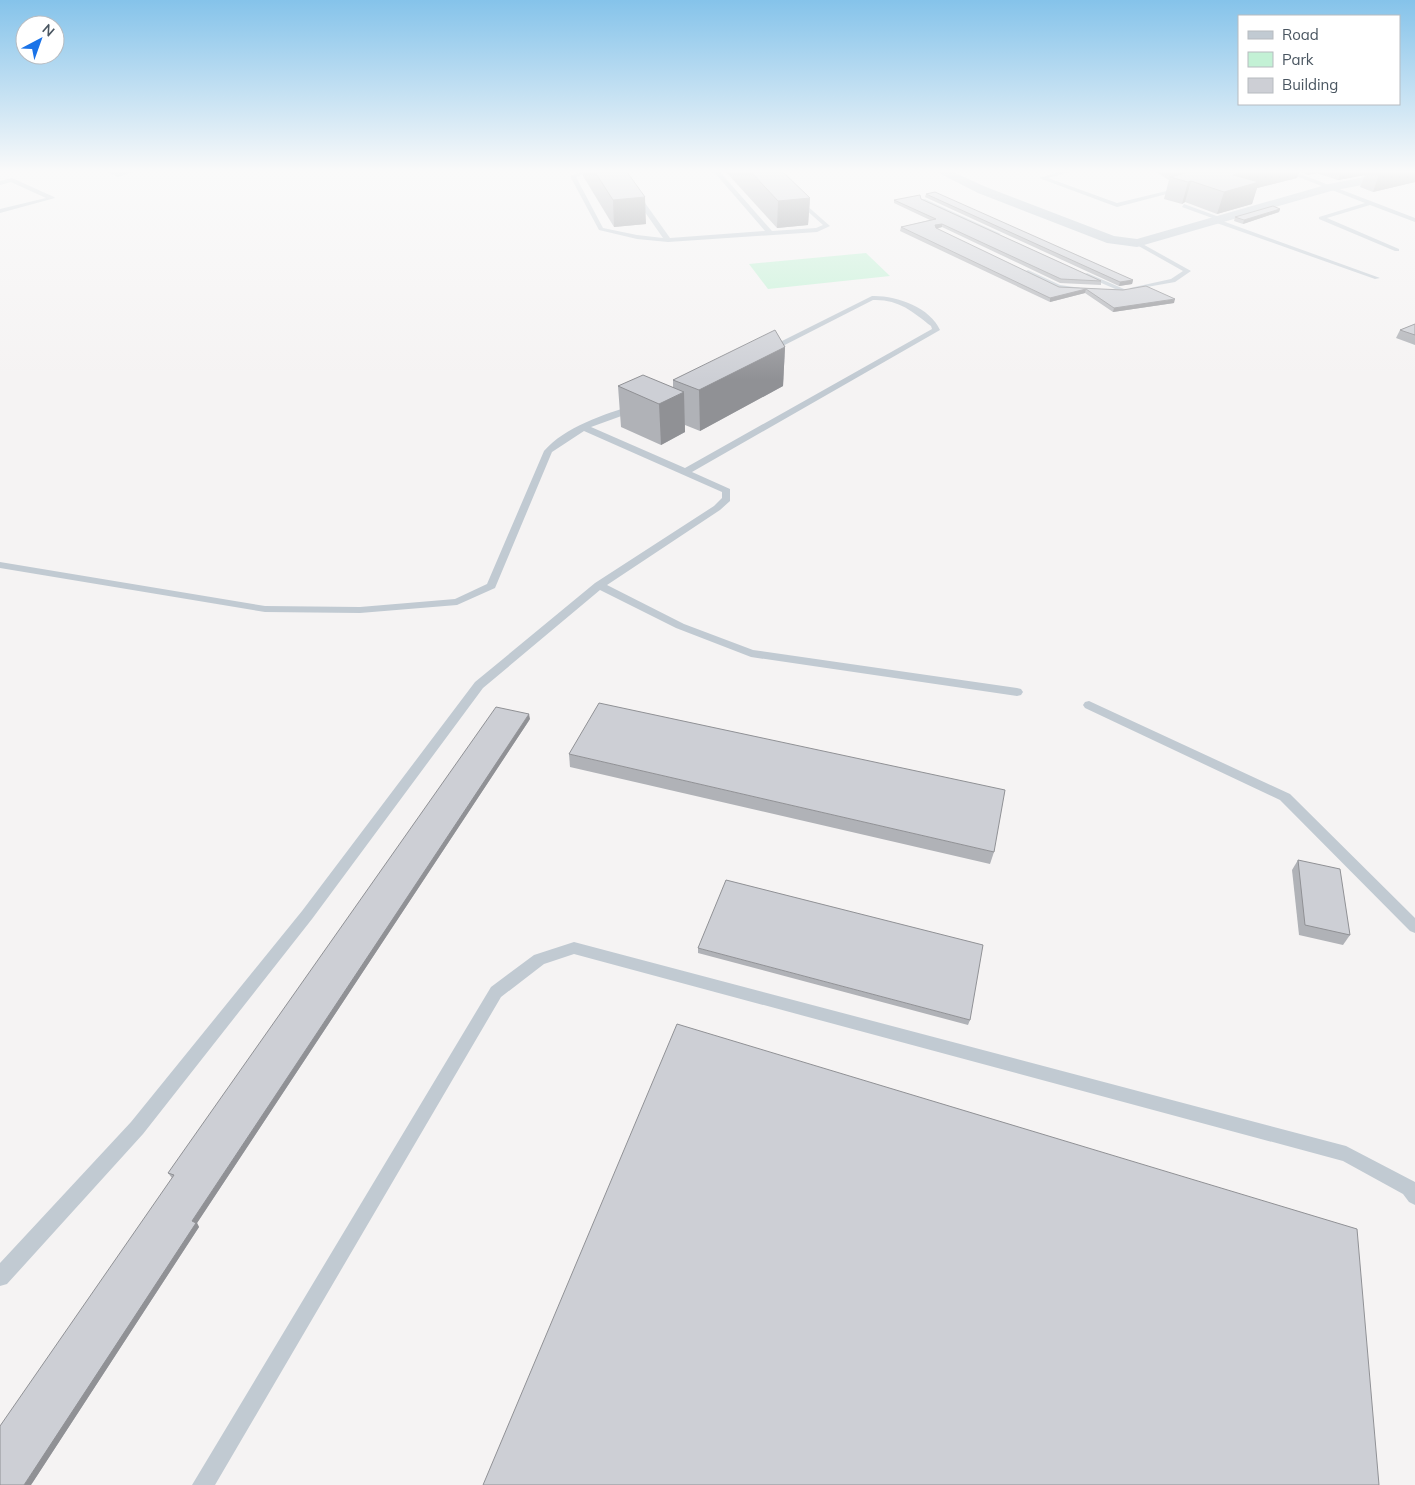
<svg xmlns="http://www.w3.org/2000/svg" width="1415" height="1485" viewBox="0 0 1415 1485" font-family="Mulish,sans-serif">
<rect width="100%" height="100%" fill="#f5f3f3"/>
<!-- green -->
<path fill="#c3f1d5" d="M866,253L890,276L768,289L749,264Z"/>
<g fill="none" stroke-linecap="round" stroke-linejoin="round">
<!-- lane -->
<g fill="#c1cad2" fill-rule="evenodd">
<path d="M108,172H133L118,177Z"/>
<path d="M580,172H590L576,177L603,228L637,235L663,238L617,172H623L670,238L765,231L714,172H720L772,231L816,228L823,225L795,200L797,197L830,226L817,232L668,242L637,239L599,230L570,176Z"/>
<path d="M1059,172H1070L1048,178L1117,203L1183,187L1186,189L1117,207L1039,178Z"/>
<path d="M1286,172H1295L1415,218V222L1370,205L1327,218L1399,249V251H1395L1319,219V217L1365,203Z"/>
<path d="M12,178L54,197L55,198L0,213V209L46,198L11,182L0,185V181Z"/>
<path d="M921,199H925L1001,234L996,235L921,201Z"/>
<path d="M1184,204L1222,218L1217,219L1380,278L1375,279L1211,221V219H1215L1182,207Z"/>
<path d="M1135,242H1139L1191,271L1175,282L1130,290V288L1171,279L1183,271L1135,244Z"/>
<path d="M1028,270L1060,285L1081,288C1065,298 1040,280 1026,273V271Z"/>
<path d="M1087,273L1124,289L1126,290L1120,291L1085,276L1084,275Z"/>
<path d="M872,296C895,295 930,307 940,330L692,472L730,489V501L720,510L607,585L684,624L753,650L1017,688L1021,689L1023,692L1021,695L1017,696L751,657L676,628L600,590L483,688L312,919L143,1134L7,1284L0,1286V1263L131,1122L302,911L475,682L595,583L714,506L722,498V492L584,431L552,452L495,588L457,605L360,613L265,612L0,568V562L265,606L360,607L455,599L487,584L544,451C565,427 604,414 635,405L638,406V410L591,427L685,468L932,329L931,326C912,311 898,299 873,300L771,352L764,350Z"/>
<path d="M1089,701L1290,794L1415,918V933L1410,931L1280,800L1085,708L1083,705L1085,702Z"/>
<path d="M574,942L1346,1146L1415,1182V1205L1409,1202L1403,1194L1343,1161L574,954L544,964L501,997L215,1485H192L491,987L534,955Z"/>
</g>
<!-- street -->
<path fill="#c1cad2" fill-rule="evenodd" d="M937,172H953L986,187L1114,236L1137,239L1329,184L1390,172H1415L1409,176L1331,191L1137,247L1107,243L978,193Z"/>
</g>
<!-- wall -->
<g fill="#b0b2b7">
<path d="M583,172H627L646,224L614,227L583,176Z"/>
<path d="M726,172H783L810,198L808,225L777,228Z"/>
<path d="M1156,172H1299L1297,178L1257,188L1252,204L1217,214L1185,202L1182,204L1164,199L1169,180Z"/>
<path d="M1301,172H1415V182L1373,192L1360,187L1365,175L1338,180L1316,173L1308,175Z"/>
<path d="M926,194L1133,280L1132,284L1119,286L925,197Z"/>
<path d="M921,199L1101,281V285L1060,283L942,227L937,229L1059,287L1123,290L1174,303L1113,312L1085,293L1050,302L900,231L901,227L930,220L894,203V200Z"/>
<path d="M1280,209L1279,212L1243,224L1234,221L1235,217Z"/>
<path d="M1415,324V345L1396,338L1400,330Z"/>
<path d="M785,347L783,386L700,431L685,425V432L661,445L621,427L618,386L673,387V380Z"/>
<path d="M530,719L197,1223L199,1227L31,1485L172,1178L168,1173Z"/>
<path d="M569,754L994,852L990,864L570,767Z"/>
<path d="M1298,860L1350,935L1343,945L1299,935L1292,870Z"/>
<path d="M698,948L970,1020L968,1025L698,953Z"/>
</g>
<!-- shaded-wall -->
<g fill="#909195">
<path d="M1185,172H1194L1191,181L1185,202L1182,204L1188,182L1182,181Z"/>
<path d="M1243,172H1299L1297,178L1257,188L1252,204L1217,214L1224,192L1233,175Z"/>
<path d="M1309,172H1316V173L1308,175Z"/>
<path d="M1341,172H1366L1365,175L1338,180Z"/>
<path d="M1380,172H1415V182L1373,192Z"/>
<path d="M645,197L646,224L614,227L613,200Z"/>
<path d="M810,198L808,225L777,228L778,201Z"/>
<path d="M1280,209L1279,212L1243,224L1244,220Z"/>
<path d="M942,224V227L934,229L935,225Z"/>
<path d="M1133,280L1132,284L1119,286L1120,282Z"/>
<path d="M1086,289L1085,293L1050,302V298Z"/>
<path d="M1175,299L1174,303L1113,312L1114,308Z"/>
<path d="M785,347L783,386L700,431L699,390Z"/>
<path d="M684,392L685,432L661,445L659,404Z"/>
<path d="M529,714L530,719L197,1223L199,1227L31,1485H24L192,1221Z"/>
</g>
<!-- building -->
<g fill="#cdcfd5" stroke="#909195">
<path d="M595,172H627L645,197L613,200Z"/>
<path d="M751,172H783L810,198L778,201Z"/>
<path d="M1189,172H1243L1233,175L1259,182L1224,192L1191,181L1188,182L1170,177Z"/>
<path d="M935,192L1133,280L1120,282L926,194Z"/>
<path d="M920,195L921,199L1101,281L1061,279L942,224L935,225L936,228L1059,287L1123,290L1146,286L1175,299L1114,308L1086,289L1050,298L901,227L936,219L894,200Z"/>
<path d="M1273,206L1280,209L1244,220L1235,217Z"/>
<path d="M1415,324V335L1400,330Z"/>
<path d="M775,330L785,347L699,390L673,380Z"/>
<path d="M643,375L684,392L659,404L618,386Z"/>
<path d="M599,703L1005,790L994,852L569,754Z"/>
<path d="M496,707L529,714L192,1221L196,1223L24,1485H0V1426L174,1175L168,1173Z"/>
<path d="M1298,860L1340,869L1350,935L1305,925Z"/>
<path d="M726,880L983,945L970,1020L698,948Z"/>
<path d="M677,1024L1357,1229L1379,1485H483Z"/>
</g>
<!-- sky -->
<linearGradient id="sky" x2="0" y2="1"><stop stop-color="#85c3ea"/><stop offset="0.45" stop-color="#fafafa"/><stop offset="1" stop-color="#fafafa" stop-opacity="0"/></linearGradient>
<rect width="1415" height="380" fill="url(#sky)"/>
<!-- legend -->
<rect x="1238" y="15" width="162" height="90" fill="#ffffff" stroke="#b7bbc0"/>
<rect x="1248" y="31" width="25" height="8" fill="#c1cad2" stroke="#b7bbc0"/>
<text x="1282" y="40" font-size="15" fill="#4a5661">Road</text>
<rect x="1248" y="52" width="25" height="15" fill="#c3f1d5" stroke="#b7bbc0"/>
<text x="1282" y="65" font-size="15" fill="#4a5661">Park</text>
<rect x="1248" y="78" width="25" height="15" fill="#cdcfd5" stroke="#b7bbc0"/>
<text x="1282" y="90" font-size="15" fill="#4a5661">Building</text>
<!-- north arrow -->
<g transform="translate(40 40) rotate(41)"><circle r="24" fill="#ffffff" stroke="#b7bbc0"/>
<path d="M0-4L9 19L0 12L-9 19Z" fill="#1a73e8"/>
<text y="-8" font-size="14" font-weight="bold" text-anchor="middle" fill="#4a5661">N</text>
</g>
</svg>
